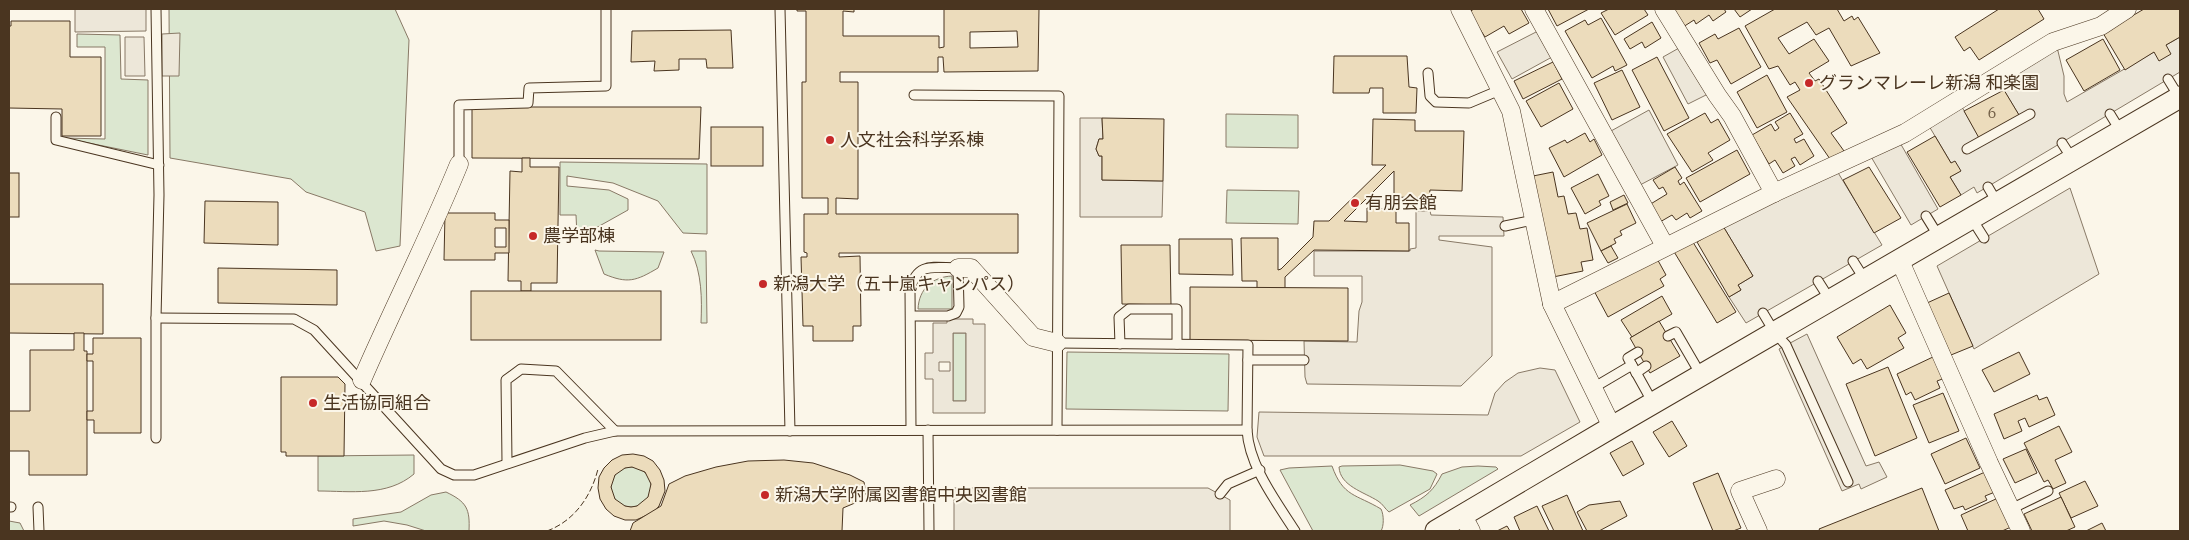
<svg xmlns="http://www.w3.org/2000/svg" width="2189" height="540" viewBox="0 0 2189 540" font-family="'IBM Plex Serif','Noto Sans JP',serif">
<rect width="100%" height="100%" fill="#fbf6e9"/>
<!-- green -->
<g fill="#dce7d0" stroke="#887966">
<path d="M169,9H395L409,40L400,246L376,251L365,212L306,192L291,179L170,158Z"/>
<path d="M77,34L120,35L121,79L148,80V155L64,138L105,139V47H77Z"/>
<path d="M1226,114L1298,115V148L1226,147Z"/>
<path d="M560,162L707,164V234L683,233L658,201L613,183L567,176V186L609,190L628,199V210L594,229L590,236H577L576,215H560Z"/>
<path d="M1227,190L1299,191L1298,224L1226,223Z"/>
<path d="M595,250L599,251L664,252L658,268C636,281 628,284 604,274Z"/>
<path d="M691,251H706L707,323H701C702,299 702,273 691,251Z"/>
<path d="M952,276V309H918C919,289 932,277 952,276Z"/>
<rect x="953" y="333" width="13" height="68"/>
<path d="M1067,352L1229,354L1228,411L1066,409Z"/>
<path d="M414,455V474C387,497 350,491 318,491V456Z"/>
<path d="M1400,465L1433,471L1437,474L1430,489L1389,512C1385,509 1383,504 1378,501C1364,492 1340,486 1339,467L1342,466Z"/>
<path d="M1332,466C1343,497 1356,494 1381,509C1384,515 1384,526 1381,531H1313L1280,470L1289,468Z"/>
<path d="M1478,466L1496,467L1498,469L1419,516L1410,505C1426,497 1434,490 1442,474L1462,467Z"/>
<circle cx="631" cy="487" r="20"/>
<path d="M446,492C467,502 470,509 469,531H426L407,525L384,521L353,526V519L401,512L431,495Z"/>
<path d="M9,521L20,523L24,531H9Z"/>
</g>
<!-- parking -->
<g fill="#ede7d9" stroke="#887966" fill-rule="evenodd">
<path d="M75,9H146V31L75,32Z"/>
<path d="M1538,31L1552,57L1512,79L1497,52Z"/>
<path d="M180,33L179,76H162V34Z"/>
<path d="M125,37H144L145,76H125Z"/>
<path d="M2180,37V72L1977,193L1974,187L1961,195L1950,177L1960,171L1951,163L1929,126L1962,107L1979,137L2019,115L2000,84L2057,47L2064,76V94L2067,102Z"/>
<path d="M1679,48L1708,94L1688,104L1663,57Z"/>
<path d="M1649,110L1678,165L1640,185L1611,131Z"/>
<path d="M1080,118H1102L1103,139H1099L1096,149L1099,156H1102V180L1163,181L1162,217H1080Z"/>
<path d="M1899,141L1938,209L1911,225L1870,155Z"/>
<path d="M1837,171L1882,245L1746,323L1729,297L1741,290L1738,285L1753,276L1723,226Z"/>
<path d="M2070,188L2099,274L1974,349L1937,266Z"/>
<path d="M1416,211H1430L1431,215L1503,217L1504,236H1439V240L1492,247V356L1461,386L1307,384L1305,377L1304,341L1357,342L1359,311L1362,302V276H1314V251H1410V249L1416,248Z"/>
<path d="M947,319H973V324H985V413H933V379H925V353H933V323H947ZM953,333H966V401H953ZM939,362H950V371H939Z"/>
<path d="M1807,334L1866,466L1879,462L1887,477L1861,489L1859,484L1842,491L1779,349Z"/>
<path d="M1540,368L1555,370L1580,422L1521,456H1264L1257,437L1259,412L1488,415L1495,393L1505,382L1518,373Z"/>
<path d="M954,488H1208L1230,500V531H954Z"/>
</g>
<!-- building -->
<g fill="#ecdcbc" stroke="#4a3520" fill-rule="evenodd">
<path d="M797,9H854V12L843,11V36H939V48L944,47V9H1039L1038,71L944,72L943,57H938V72H840V82H858V199L836,198V214H1018V253H839V257L860,256L861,326H853V341H813V326H803L801,257H807V253L804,252V214H828V198H802V82H806V11H797ZM1017,31L1018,47L970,48V32Z"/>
<path d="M1474,9H1521L1529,23L1509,34L1504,26L1485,37L1469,12Z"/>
<path d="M1548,9H1589L1557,26Z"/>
<path d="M1609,9H1644L1648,15L1615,35L1601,13Z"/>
<path d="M1675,9H1724L1726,12L1713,21L1709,15L1696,24L1694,20L1683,27L1673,10Z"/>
<path d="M1734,9H1752L1740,17Z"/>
<path d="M1775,9H1837L1844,21L1852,16L1854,20L1858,17L1880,53L1851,66L1829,28L1816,35L1807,22L1778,38L1789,54L1814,39L1829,61L1809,73L1815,81L1819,79L1847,123L1831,133L1844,151L1830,159L1787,97L1800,90L1795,82L1790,85L1778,66L1769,69L1745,26Z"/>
<path d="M1999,9H2038L2044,19L1979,60L1970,47L1964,51L1955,37Z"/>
<path d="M2144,9H2180V37L2166,45L2171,54L2159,61L2154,52L2125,70L2103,33Z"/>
<path d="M1601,18L1627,65L1615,71L1613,66L1592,78L1565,31L1585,20L1588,25Z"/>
<path d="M11,21H70V57H101V136H62V109L9,108V26H11Z"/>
<path d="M1652,22L1661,38L1645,48L1642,42L1630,49L1624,39Z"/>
<path d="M1739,28L1761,67L1731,84L1717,60L1710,63L1699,43L1715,34L1718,39Z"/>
<path d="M731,30L733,68H707L706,59H679V70L654,71L655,61L631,62L632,31Z"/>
<path d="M2103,39L2120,70L2084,91L2066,60Z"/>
<path d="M1334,56H1407L1409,87L1417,88L1416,113H1383V88H1370L1369,93H1333Z"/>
<path d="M1657,57L1689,118L1664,131L1632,70Z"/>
<path d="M1553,62L1562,79L1523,99L1514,81Z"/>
<path d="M1622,70L1640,107L1612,120L1594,83Z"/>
<path d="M1767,75L1787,112L1757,128L1737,92Z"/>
<path d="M1559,83L1573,109L1541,127L1526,101Z"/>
<path d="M2004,90L2019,115L1979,138L1964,111Z"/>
<path d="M472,107H701L699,159L472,158Z"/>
<path d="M1705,113L1711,123L1718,119L1730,140L1708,153L1713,160L1692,172L1667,134Z"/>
<path d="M1790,113L1803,134L1794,139L1796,143L1804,139L1814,156L1800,165L1795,157L1791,159L1795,166L1783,173L1775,160L1769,164L1752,135L1771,124L1775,131L1779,128L1775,122Z"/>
<path d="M1102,118L1164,119L1163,181L1102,180V156H1099L1096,149L1099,139H1103Z"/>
<path d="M1373,119L1415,120V131H1464L1462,191L1430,190L1429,198L1394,197V171L1344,221L1367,222V208L1396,209V223H1409V251L1314,250L1285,277V288H1257V281H1242L1241,238H1278V270L1281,269L1313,237L1314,221H1329L1386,165H1372Z"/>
<rect x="711" y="127" width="52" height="39"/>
<path d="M1585,133L1590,142L1594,139L1602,155L1564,177L1549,148L1565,140L1567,143Z"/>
<path d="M1935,136L1951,163L1955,161L1961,171L1950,177L1961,195L1940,207L1907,152Z"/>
<path d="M1737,150L1750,174L1700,202L1686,178Z"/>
<path d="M522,158H530V167H559L557,283H531V291H521V281H508L510,171L522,172Z"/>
<path d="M1675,167L1682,178L1678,181L1680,185L1684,182L1702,211L1690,218L1687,213L1676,220L1672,215L1660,222L1649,205L1667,194L1663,187L1659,189L1653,180Z"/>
<path d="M1869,167L1901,218L1874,233L1843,180Z"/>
<path d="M1553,172L1558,197L1564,196L1568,214L1576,213L1580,229L1587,228L1593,260L1581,262L1583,271L1553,277L1533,176Z"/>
<rect x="9" y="173" width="10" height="44"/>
<path d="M1598,174L1609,196L1599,201L1601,205L1585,214L1571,188Z"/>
<path d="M1624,195L1628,203L1613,210L1610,202Z"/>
<path d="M205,201L278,202V245L204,243Z"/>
<path d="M1627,204L1636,223L1620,231L1622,235L1614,239L1616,243L1601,251L1587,223Z"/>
<path d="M445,213H495V220H509V253H495V260H444ZM495,228H506V247H495Z"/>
<path d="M1723,226L1753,276L1738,285L1741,290L1729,297L1697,242Z"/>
<path d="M1179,239H1232L1233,275L1179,274Z"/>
<path d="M1691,239L1736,312L1717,323L1673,250Z"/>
<path d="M1121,245H1170L1171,305L1122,304Z"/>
<path d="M1611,246L1618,258L1608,263L1601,251Z"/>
<path d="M1655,255L1666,275L1660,279L1664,286L1608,317L1593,289Z"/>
<path d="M218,268L337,270V305L218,303Z"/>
<path d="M9,284H103V334L9,333Z"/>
<path d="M1190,287L1348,288V341L1190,340Z"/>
<rect x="471" y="291" width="190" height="49"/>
<path d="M1949,293L1973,346L1951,355L1927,303Z"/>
<path d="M1662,296L1672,314L1632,337L1621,320Z"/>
<path d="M1890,305L1906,333L1898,338L1904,348L1867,369L1861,359L1853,364L1837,337Z"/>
<path d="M1659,321L1680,356L1650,373L1630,338Z"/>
<path d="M74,333H84V351H87V475H29V451H9V411H30V350H74Z"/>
<path d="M93,338H141V433H94V420H87V411H93V361H87V354H93Z"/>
<path d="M2019,352L2030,374L1994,392L1982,370Z"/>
<path d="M1935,356L1945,378L1937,381L1940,388L1915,400L1911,392L1906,395L1897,374Z"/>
<path d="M1888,367L1917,438L1875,456L1846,384Z"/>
<path d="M281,377H338L345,384L344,456H286V452H281Z"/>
<path d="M1943,393L1959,431L1929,443L1913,405Z"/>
<path d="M2037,395L2039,400L2047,397L2055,415L2029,427L2025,418L2018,421L2022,431L2004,439L1994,414Z"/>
<path d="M1672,421L1687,446L1669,457L1653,432Z"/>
<path d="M2059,426L2072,452L2055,460L2066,483L2053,489L2048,480L2044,482L2024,443Z"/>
<path d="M1966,438L1980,468L1945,484L1931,454Z"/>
<path d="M1632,441L1644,464L1623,476L1610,453Z"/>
<path d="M2026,449L2037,473L2015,483L2003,459Z"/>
<path d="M633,454L644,456L653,461L660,470L664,480L665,491L659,506L654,512L636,520H625L614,516L606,509L600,499L598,488L599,477L604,468L612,460L622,455ZM632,467L645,472L651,484L648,497L637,506L631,507L625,506L615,499L611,487L615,475L625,468Z"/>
<path d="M784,460L813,463L850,475L864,482L866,493L862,500L843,508L842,531H879H630L633,523L661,506L669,484L685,476L716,467L748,461Z"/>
<path d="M1985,472L1995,492L1985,496L1987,500L1965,510L1963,506L1954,509L1945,490Z"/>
<path d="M1718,473L1741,528L1733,531H1713L1693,483Z"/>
<path d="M2085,481L2098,506L2071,518L2059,493Z"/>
<path d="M1922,488L1939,531H1820L1819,529Z"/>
<path d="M1567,495L1583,531H1554L1542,506Z"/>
<path d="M2061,497L2075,527L2066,531H2032L2024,514Z"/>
<path d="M1998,498L2011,527L2002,531H1968L1961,515Z"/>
<path d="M1620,501L1627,516L1599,531H1587L1577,512L1589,505Z"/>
<path d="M1537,506L1549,531H1520L1514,517Z"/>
<path d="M2102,523L2106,531H2086Z"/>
<path d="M1507,526L1510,531H1497Z"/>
</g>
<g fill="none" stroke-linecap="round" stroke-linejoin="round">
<!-- service casing -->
<g stroke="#4a3520" stroke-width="11">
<g id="service">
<path d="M780,9L790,431"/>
<path d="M1428,73L1430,96L1436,102L1469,103L1500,90"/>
<path d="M2168,79L2179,97"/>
<path d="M914,95L1059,96L1057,430"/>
<path d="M2110,114L2121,132"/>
<path d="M56,117V140L159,165"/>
<path d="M2062,143L2073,160"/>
<path d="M1967,149L2030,114"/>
<path d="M459,164V105L528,103L529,88L606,86V9"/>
<path d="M1988,187L1998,204"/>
<path d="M1926,216L1939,237"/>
<path d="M1972,219L1984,238"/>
<path d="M1505,226L1533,220"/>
<path d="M1853,261L1865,280"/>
<path d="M1818,281L1830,300"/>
<path d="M1763,313L1775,333L1786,345L1848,482"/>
<path d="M911,316H948L956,313L959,307L958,268C934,268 917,261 910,290L911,429"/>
<path d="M156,318L294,319L314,330L441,469L454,475H474L585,438L615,431L1247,430C1249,466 1276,501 1295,531"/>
<path d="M1668,336L1676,332L1701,375"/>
<path d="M1057,343L1248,345L1247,430"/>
<path d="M1120,344L1119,317L1129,309H1177V344"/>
<path d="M1638,352L1628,358L1653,403"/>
<path d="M1248,360H1304"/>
<path d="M1636,373L1646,366"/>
<path d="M1593,388L1632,365"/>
<path d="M928,430L929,531"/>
<path d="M156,438V318L159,195L156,9"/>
<path d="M507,462L506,380L521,369L556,371L615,431"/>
<path d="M1220,494L1228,484L1260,470"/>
<path d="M9,507H11"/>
<path d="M38,507L39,531"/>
<path d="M2011,509L2048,491"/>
</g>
</g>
<!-- minor casing -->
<g stroke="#4a3520" stroke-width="19">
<g id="minor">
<path d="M1460,9L1511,111L1552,304L1612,427"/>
<path d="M1534,9L1665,246"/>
<path d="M1664,9L1717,95L1732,116L1774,193"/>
<path d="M1900,261L1989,463L2021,531"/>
<path d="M958,268H971L1033,337L1057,343"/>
<path d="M1552,304L1774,193L1905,133L2053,42L2101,26L2127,9"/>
<path d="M362,380C393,308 429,238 459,164"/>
<path d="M1463,516L1471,531"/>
<path d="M1758,531L1740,491L1776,479"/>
</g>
</g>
<!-- tertiary casing -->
<g stroke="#4a3520" stroke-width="23">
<path id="tertiary" d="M1436,531L1612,427L2180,97"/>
</g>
<!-- service -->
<use href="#service" stroke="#fbf6e9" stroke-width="9"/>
<!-- minor -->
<use href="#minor" stroke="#fbf6e9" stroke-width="18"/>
<!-- tertiary -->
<use href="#tertiary" stroke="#fbf6e9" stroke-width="21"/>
<!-- fence -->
<path stroke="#4a3520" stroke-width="1" stroke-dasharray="6 2.5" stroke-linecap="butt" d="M547,531C574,521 591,497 598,469"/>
</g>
<!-- markers -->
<g fill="#c62828" stroke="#fbf6e9" stroke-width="2">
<circle cx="1809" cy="83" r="5"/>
<circle cx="830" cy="140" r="5"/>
<circle cx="1355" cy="203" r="5"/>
<circle cx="533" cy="236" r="5"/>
<circle cx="763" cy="284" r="5"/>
<circle cx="313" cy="403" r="5"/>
<circle cx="765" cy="495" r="5"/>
</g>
<g text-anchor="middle" stroke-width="4" stroke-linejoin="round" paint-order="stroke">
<!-- number labels -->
<g font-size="15" fill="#725f47">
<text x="1992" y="118">6</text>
</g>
<!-- poi labels -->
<g font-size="18" fill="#4a3520" stroke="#fbf6e9" text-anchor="start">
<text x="1819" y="89">グランマレーレ新潟 和楽園</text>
<text x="840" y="146">人文社会科学系棟</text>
<text x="1365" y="209">有朋会館</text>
<text x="543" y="242">農学部棟</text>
<text x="773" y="290">新潟大学（五十嵐キャンパス）</text>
<text x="323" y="409">生活協同組合</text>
<text x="775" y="501">新潟大学附属図書館中央図書館</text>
</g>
</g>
<!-- border -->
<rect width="2189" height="540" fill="none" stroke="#4a3520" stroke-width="20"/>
</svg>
